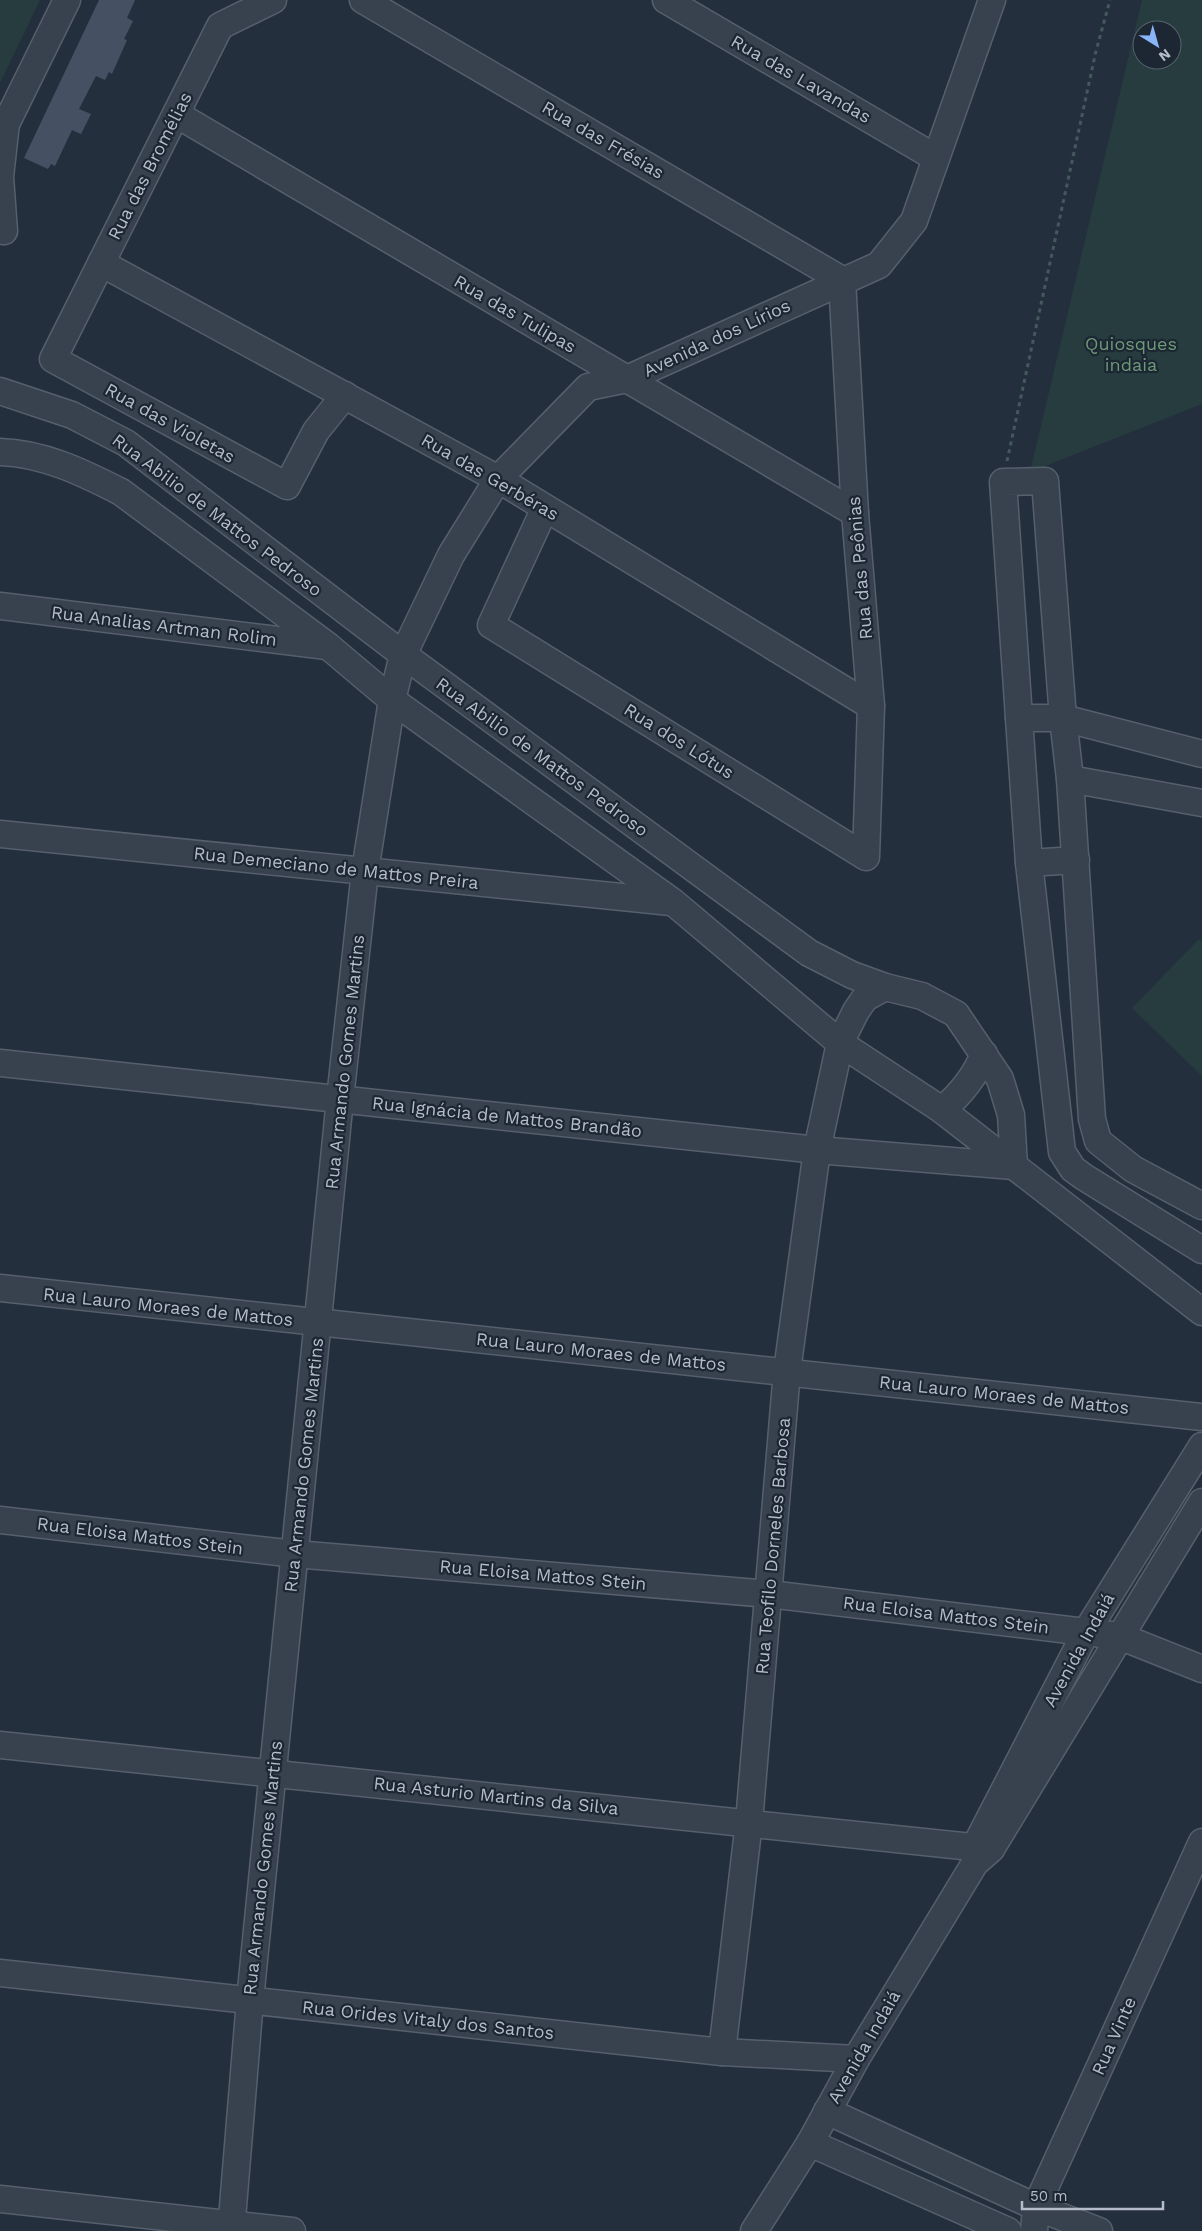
<svg xmlns="http://www.w3.org/2000/svg" width="1202" height="2231" viewBox="0 0 1202 2231" font-family="'Work Sans',sans-serif">
<rect width="100%" height="100%" fill="#242f3e"/>
<!-- green -->
<g fill="#263c3f" fill-rule="evenodd">
<path d="M0,0H40L0,83Z"/>
<path d="M1142,0H1202V404L1030,472ZM1142,30H1172V60H1142Z"/>
<path d="M1199,939L1202,942V1076L1132,1008Z"/>
</g>
<!-- building -->
<path fill="#455162" d="M99,0H135L127,18L133,21L124,39L127,40L112,74L109,72L105,80L96,76L79,109L91,114L81,134L72,130L55,166L51,164L48,169L24,158Z"/>
<g fill="none" stroke-linecap="round" stroke-linejoin="round">
<!-- minor casing -->
<g stroke="#565f6c" stroke-width="29">
<g id="minor">
<path d="M273,0L220,26L53,359L287,486L316,431L345,395"/>
<path d="M363,0L842,280L855,513L871,706L866,857L491,625L545,508"/>
<path d="M666,0L936,158"/>
<path d="M176,114L855,513"/>
<path d="M0,136L67,0"/>
<path d="M4,231L0,177L6,123"/>
<path d="M101,263L498,479L871,706"/>
<path d="M0,391L72,415L126,443L397,650L809,953L852,975L885,987L922,996L956,1014L1000,1079L1011,1115L1014,1166"/>
<path d="M0,452C43,453 84,473 121,492L328,646L392,700L673,902L840,1043L942,1110L1202,1312"/>
<path d="M0,606L327,646"/>
<path d="M1019,718L1003,482L1045,481L1063,718L1202,754"/>
<path d="M1070,779L1202,803"/>
<path d="M0,834L671,902"/>
<path d="M1029,863L1076,860"/>
<path d="M0,1063L817,1150L1014,1166"/>
<path d="M942,1110C961,1094 975,1077 984,1054"/>
<path d="M1202,1206L1133,1169L1098,1141L1092,1119L1070,779L1063,718H1019L1029,863L1062,1152L1073,1169L1084,1177L1202,1250"/>
<path d="M0,1288C400,1333 801,1372 1202,1417"/>
<path d="M0,1520L295,1554L769,1594L1119,1636L1202,1669"/>
<path d="M0,1745L991,1849"/>
<path d="M979,1839L1086,1632L1202,1446"/>
<path d="M0,1973L722,2052L856,2059"/>
<path d="M722,2052L749,1822L787,1371L817,1150L840,1043L856,1011L865,998L885,987"/>
<path d="M827,2111L1036,2207L1099,2231"/>
<path d="M810,2143L1008,2231"/>
<path d="M0,2199L292,2231"/>
<path d="M231,2231L250,2000L340,1099L365,871L392,700L403,655L451,555L498,479L588,387L627,379L879,265L914,221L992,0"/>
<path d="M754,2231L810,2143L856,2059L975,1863L991,1849L1202,1502"/>
<path d="M1034,2231L1036,2207L1202,1842"/>
</g>
</g>
<!-- path -->
<path stroke="#44595c" stroke-width="3" stroke-dasharray="4 4" stroke-linecap="butt" d="M1007,461L1096,51L1110,0"/>
<!-- minor -->
<use href="#minor" stroke="#38414e" stroke-width="26"/>
</g>
<g text-anchor="middle" stroke-width="4.5" stroke-linejoin="round" paint-order="stroke">
<!-- street labels -->
<g font-size="18" fill="#b4bcc9" stroke="#1d2633">
<text transform="translate(801 79) rotate(30)" y="6">Rua das Lavandas</text>
<text transform="translate(603 140) rotate(30)" y="6">Rua das Frésias</text>
<text transform="translate(150 166) rotate(-63)" y="6">Rua das Bromélias</text>
<text transform="translate(515 314) rotate(30)" y="6">Rua das Tulipas</text>
<text transform="translate(717 338) rotate(-25)" y="6">Avenida dos Lírios</text>
<text transform="translate(170 423) rotate(29)" y="6">Rua das Violetas</text>
<text transform="translate(490 477) rotate(30)" y="6">Rua das Gerbéras</text>
<text transform="translate(217 515) rotate(37)" y="6">Rua Abilio de Mattos Pedroso</text>
<text transform="translate(860 568) rotate(-95)" y="6">Rua das Peônias</text>
<text transform="translate(164 626) rotate(7)" y="6">Rua Analias Artman Rolim</text>
<text transform="translate(679 741) rotate(32)" y="6">Rua dos Lótus</text>
<text transform="translate(542 757) rotate(36)" y="6">Rua Abilio de Mattos Pedroso</text>
<text transform="translate(336 868) rotate(6)" y="6">Rua Demeciano de Mattos Preira</text>
<text transform="translate(345 1062) rotate(-84)" y="6">Rua Armando Gomes Martins</text>
<text transform="translate(507 1117) rotate(6)" y="6">Rua Ignácia de Mattos Brandão</text>
<text transform="translate(168 1307) rotate(6)" y="6">Rua Lauro Moraes de Mattos</text>
<text transform="translate(601 1352) rotate(6)" y="6">Rua Lauro Moraes de Mattos</text>
<text transform="translate(1004 1395) rotate(6)" y="6">Rua Lauro Moraes de Mattos</text>
<text transform="translate(304 1465) rotate(-84)" y="6">Rua Armando Gomes Martins</text>
<text transform="translate(140 1536) rotate(7)" y="6">Rua Eloisa Mattos Stein</text>
<text transform="translate(773 1546) rotate(-85)" y="6">Rua Teofilo Dorneles Barbosa</text>
<text transform="translate(543 1575) rotate(5)" y="6">Rua Eloisa Mattos Stein</text>
<text transform="translate(946 1615) rotate(7)" y="6">Rua Eloisa Mattos Stein</text>
<text transform="translate(1079 1650) rotate(-61)" y="6">Avenida Indaiá</text>
<text transform="translate(496 1796) rotate(6)" y="6">Rua Asturio Martins da Silva</text>
<text transform="translate(263 1868) rotate(-84)" y="6">Rua Armando Gomes Martins</text>
<text transform="translate(428 2020) rotate(6)" y="6">Rua Orides Vitaly dos Santos</text>
<text transform="translate(1114 2036) rotate(-66)" y="6">Rua Vinte</text>
<text transform="translate(864 2047) rotate(-60)" y="6">Avenida Indaiá</text>
</g>
<!-- park labels -->
<g font-size="18" fill="#6b9a76" stroke="#1d2633">
<text x="1131" y="350">Quiosques<tspan x="1131" dy="21">indaia</tspan></text>
</g>
</g>
<!-- north arrow -->
<g transform="translate(1157 45) rotate(143)"><circle r="24" fill="#1d2633" stroke="#59626f"/>
<path d="M0-4L9 19L0 12L-9 19Z" fill="#8ab4f8"/>
<text y="-8" font-size="14" font-weight="bold" text-anchor="middle" fill="#b4bcc9">N</text>
</g>
<!-- scale -->
<path d="M1022 2201v8h141v-8" fill="none" stroke="#b4bcc9" stroke-width="2.5"/>
<text x="1030" y="2201" font-size="15" fill="#b4bcc9" stroke="#1d2633" stroke-width="4" paint-order="stroke">50 m</text>
</svg>
